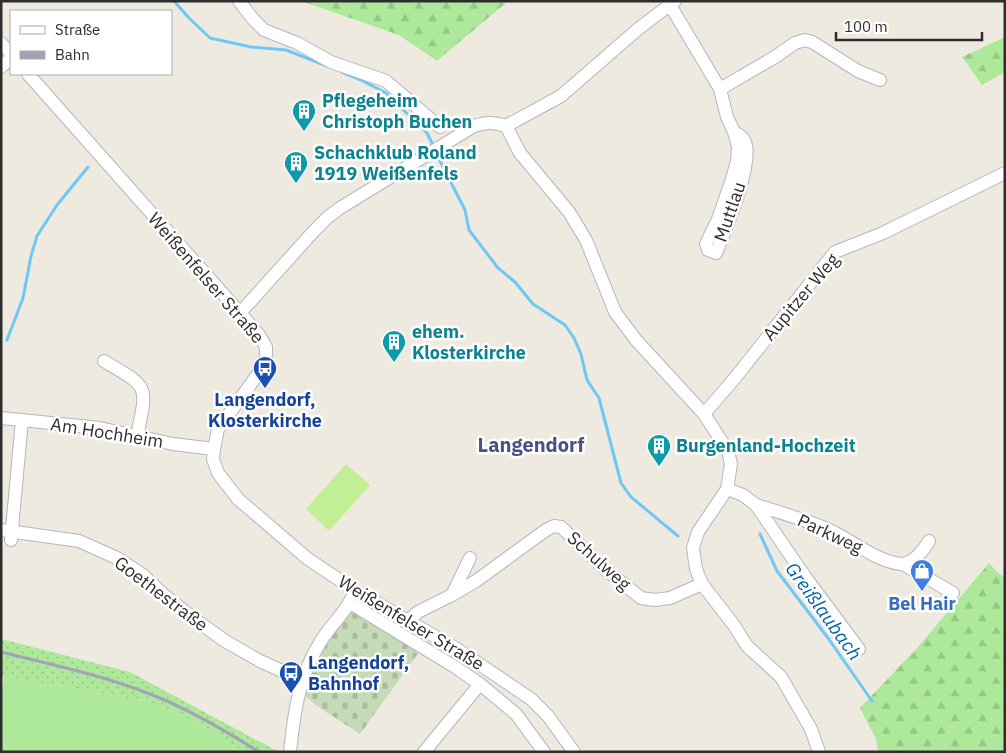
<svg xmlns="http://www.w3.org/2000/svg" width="1006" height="753" viewBox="0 0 1006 753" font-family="'IBM Plex Sans',sans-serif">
<defs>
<pattern id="grass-dots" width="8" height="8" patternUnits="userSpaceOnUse" patternTransform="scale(1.25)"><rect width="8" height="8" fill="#aee89a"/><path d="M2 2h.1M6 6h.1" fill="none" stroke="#96c785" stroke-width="1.8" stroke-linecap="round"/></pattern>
<pattern id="forest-firs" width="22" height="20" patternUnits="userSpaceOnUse" patternTransform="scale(1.25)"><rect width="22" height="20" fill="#aee89a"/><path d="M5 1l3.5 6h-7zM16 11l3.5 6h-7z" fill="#96c785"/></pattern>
<pattern id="cemetery-stones" width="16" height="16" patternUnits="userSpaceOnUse" patternTransform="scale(1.25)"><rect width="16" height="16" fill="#c5dab6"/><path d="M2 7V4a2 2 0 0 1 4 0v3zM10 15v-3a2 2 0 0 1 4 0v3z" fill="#aabb9d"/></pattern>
</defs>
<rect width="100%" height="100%" fill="#efeae0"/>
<!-- grass -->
<path fill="url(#grass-dots)" d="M1,639L130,672L279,752H243L208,729L176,713L149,702L1,676Z"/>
<!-- forest -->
<g fill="url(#forest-firs)">
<path d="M301,1H508L437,61L399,35Z"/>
<path d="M1005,37V72L982,85L962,57Z"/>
<path d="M989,563L998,573L1005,578V752H878L876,739L860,708L918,647Z"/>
</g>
<!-- cemetery -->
<path fill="url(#cemetery-stones)" d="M351,610L419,652L360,734L317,706L304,695C314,661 330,638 351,610Z"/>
<!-- garden -->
<path fill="#aee89a" d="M4,676L149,702L176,713L208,729L243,752H1V704Z"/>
<!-- pitch -->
<path fill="#c2ef96" d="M346,464L370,485L329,531L306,509Z"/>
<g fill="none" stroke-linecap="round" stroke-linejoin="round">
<!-- stream -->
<g stroke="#6fc7f5" stroke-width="3">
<path d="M174,1L189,18L210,38L251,47L286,50L327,66"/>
<path d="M342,72L361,80L386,93L427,133L434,147"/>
<path d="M436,153L465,210L469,230L498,268L515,282L533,304L565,325L574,338L581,354L587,380L599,398L621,483L631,497L678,536"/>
<path d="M7,340L23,298L31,256L37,236L57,205L88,167"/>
<path d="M760,534L777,571L828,638L872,701"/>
</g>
<!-- minor casing -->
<g stroke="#b3b5c1" stroke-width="14">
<g id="minor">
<path d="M239,1L253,19L264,30L297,43L331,62L386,81L440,127"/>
<path d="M670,5L720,89L727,117L734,132L738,147L737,161L732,179L718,219L706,244L708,250L716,253C725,231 754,164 745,142C743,137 739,135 734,132"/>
<path d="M1,43L11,54"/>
<path d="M1,67L11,58"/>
<path d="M28,74L240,313L259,335L266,347V354L264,366L218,429L214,449L213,459L218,473L238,499L308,559L356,591L457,649L531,699L548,716L574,752"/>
<path d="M720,89L775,57L795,43L805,40L812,42L858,71L880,80"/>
<path d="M506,126L520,153L569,212L586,240L615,312L636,340L704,414L728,451L731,464L727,489L698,532L693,548L696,569L702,584L733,624L747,646L781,677L811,729L819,752"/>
<path d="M506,126L561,96L638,29L675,1"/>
<path d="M240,313L313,232L328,217L340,208L474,126C486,122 494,122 506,126"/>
<path d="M104,361C149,388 148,384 137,436"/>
<path d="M704,414L735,378L835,252L883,233L1005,173"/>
<path d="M1,418L100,428L173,444L214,449"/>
<path d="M727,489L743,495L756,505L806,578L859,649"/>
<path d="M756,505C779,512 802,519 825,528C848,537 876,562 901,564C913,564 924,550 929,541"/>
<path d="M1,530L79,541L117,558L143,575L164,595L197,621L225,641L260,661L302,680"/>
<path d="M11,540L22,420"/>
<path d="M903,564L953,593"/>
<path d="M452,595L470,558"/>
<path d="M350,603L455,667L480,684L424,752"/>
<path d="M408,621L418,612L452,595L476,581L546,530L554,526L561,527L605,569L641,598L655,600L670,598L702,584"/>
<path d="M480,684L516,714L544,752"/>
<path d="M290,752C294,713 299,675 321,641C330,626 344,614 352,598"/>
</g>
</g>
<!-- minor -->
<use href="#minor" stroke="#fff" stroke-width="12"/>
<!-- rail -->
<path stroke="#a2a3b8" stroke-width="3" d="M1,652C53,665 106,676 155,696C192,711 226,731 259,752"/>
</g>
<!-- icons -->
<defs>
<g id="building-pin" transform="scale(1.25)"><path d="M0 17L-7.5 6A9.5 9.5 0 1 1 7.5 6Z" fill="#0f9aa8" stroke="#fff"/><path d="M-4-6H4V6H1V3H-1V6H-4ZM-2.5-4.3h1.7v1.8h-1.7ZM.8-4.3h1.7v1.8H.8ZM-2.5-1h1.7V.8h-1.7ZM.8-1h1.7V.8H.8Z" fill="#fff"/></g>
<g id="bus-pin" transform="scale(1.25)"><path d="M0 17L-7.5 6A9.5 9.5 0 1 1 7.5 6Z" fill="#1a4fb4" stroke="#fff"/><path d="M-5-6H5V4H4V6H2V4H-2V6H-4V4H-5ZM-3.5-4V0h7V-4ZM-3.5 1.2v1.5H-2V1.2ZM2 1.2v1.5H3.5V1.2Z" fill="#fff"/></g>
<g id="shop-pin" transform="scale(1.25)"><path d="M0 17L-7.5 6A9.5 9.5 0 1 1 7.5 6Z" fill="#3f7fe0" stroke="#fff"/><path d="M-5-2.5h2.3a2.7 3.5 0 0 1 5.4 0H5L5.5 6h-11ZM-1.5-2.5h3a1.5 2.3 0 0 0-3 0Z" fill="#fff"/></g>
</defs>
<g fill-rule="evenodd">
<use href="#building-pin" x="304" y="111"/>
<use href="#building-pin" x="296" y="163"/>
<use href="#building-pin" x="394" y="342"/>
<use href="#bus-pin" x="265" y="368"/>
<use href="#building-pin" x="659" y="446"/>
<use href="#shop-pin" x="922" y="571"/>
<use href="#bus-pin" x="291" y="673"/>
</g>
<g text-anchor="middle" stroke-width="5" stroke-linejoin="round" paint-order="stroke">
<!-- culture labels -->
<g font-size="18" font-weight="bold" fill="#0d838f" stroke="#fff" text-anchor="start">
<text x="322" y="107">Pflegeheim<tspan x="322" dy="21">Christoph Buchen</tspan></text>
<text x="314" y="159">Schachklub Roland<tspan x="314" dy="21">1919 Weißenfels</tspan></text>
<text x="412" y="338">ehem.<tspan x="412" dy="21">Klosterkirche</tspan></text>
<text x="676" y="452">Burgenland-Hochzeit</text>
</g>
<!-- street labels -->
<g font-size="18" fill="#2d2d2d" stroke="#fff">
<text transform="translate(730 212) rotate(-71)" y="6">Muttlau</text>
<text transform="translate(206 278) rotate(49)" y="6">Weißenfelser Straße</text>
<text transform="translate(801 297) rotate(-50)" y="6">Aupitzer Weg</text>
<text transform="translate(107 433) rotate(9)" y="6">Am Hochheim</text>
<text transform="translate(830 534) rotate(25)" y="6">Parkweg</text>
<text transform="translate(599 561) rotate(42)" y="6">Schulweg</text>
<text transform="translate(161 594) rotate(37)" y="6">Goethestraße</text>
<text transform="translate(411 623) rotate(31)" y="6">Weißenfelser Straße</text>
</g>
<!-- transit labels -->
<g font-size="18" font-weight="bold" fill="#164399" stroke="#fff">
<text x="265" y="406">Langendorf,<tspan x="265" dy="21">Klosterkirche</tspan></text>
<text x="308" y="669" text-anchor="start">Langendorf,<tspan x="308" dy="21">Bahnhof</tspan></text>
</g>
<!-- shop labels -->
<g font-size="18" font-weight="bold" fill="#366cbe" stroke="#fff">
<text x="922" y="610">Bel Hair</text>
</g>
<!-- water labels -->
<g font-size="19" font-style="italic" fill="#0664a8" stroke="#fff">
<text transform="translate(824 611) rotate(54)" y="7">Greißlaubach</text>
</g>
<!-- quarter labels -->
<g font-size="20" font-weight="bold" fill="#4a5082" stroke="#fff">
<text x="531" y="452">Langendorf</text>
</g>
</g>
<!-- border -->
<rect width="1006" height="753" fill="none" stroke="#2d2d2d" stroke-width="5"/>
<!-- legend -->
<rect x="10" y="10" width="162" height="65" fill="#ffffff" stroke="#ababab"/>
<rect x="20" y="26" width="25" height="8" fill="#ffffff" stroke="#ababab"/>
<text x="55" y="35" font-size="15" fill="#2d2d2d">Straße</text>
<rect x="20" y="51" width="25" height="8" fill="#a2a3b8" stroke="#ababab"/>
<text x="55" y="60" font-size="15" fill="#2d2d2d">Bahn</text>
<!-- scale -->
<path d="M836 32v8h146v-8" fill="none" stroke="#2d2d2d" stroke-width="2.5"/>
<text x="844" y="32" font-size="15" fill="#2d2d2d" stroke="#ffffff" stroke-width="4" paint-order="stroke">100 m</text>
</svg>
